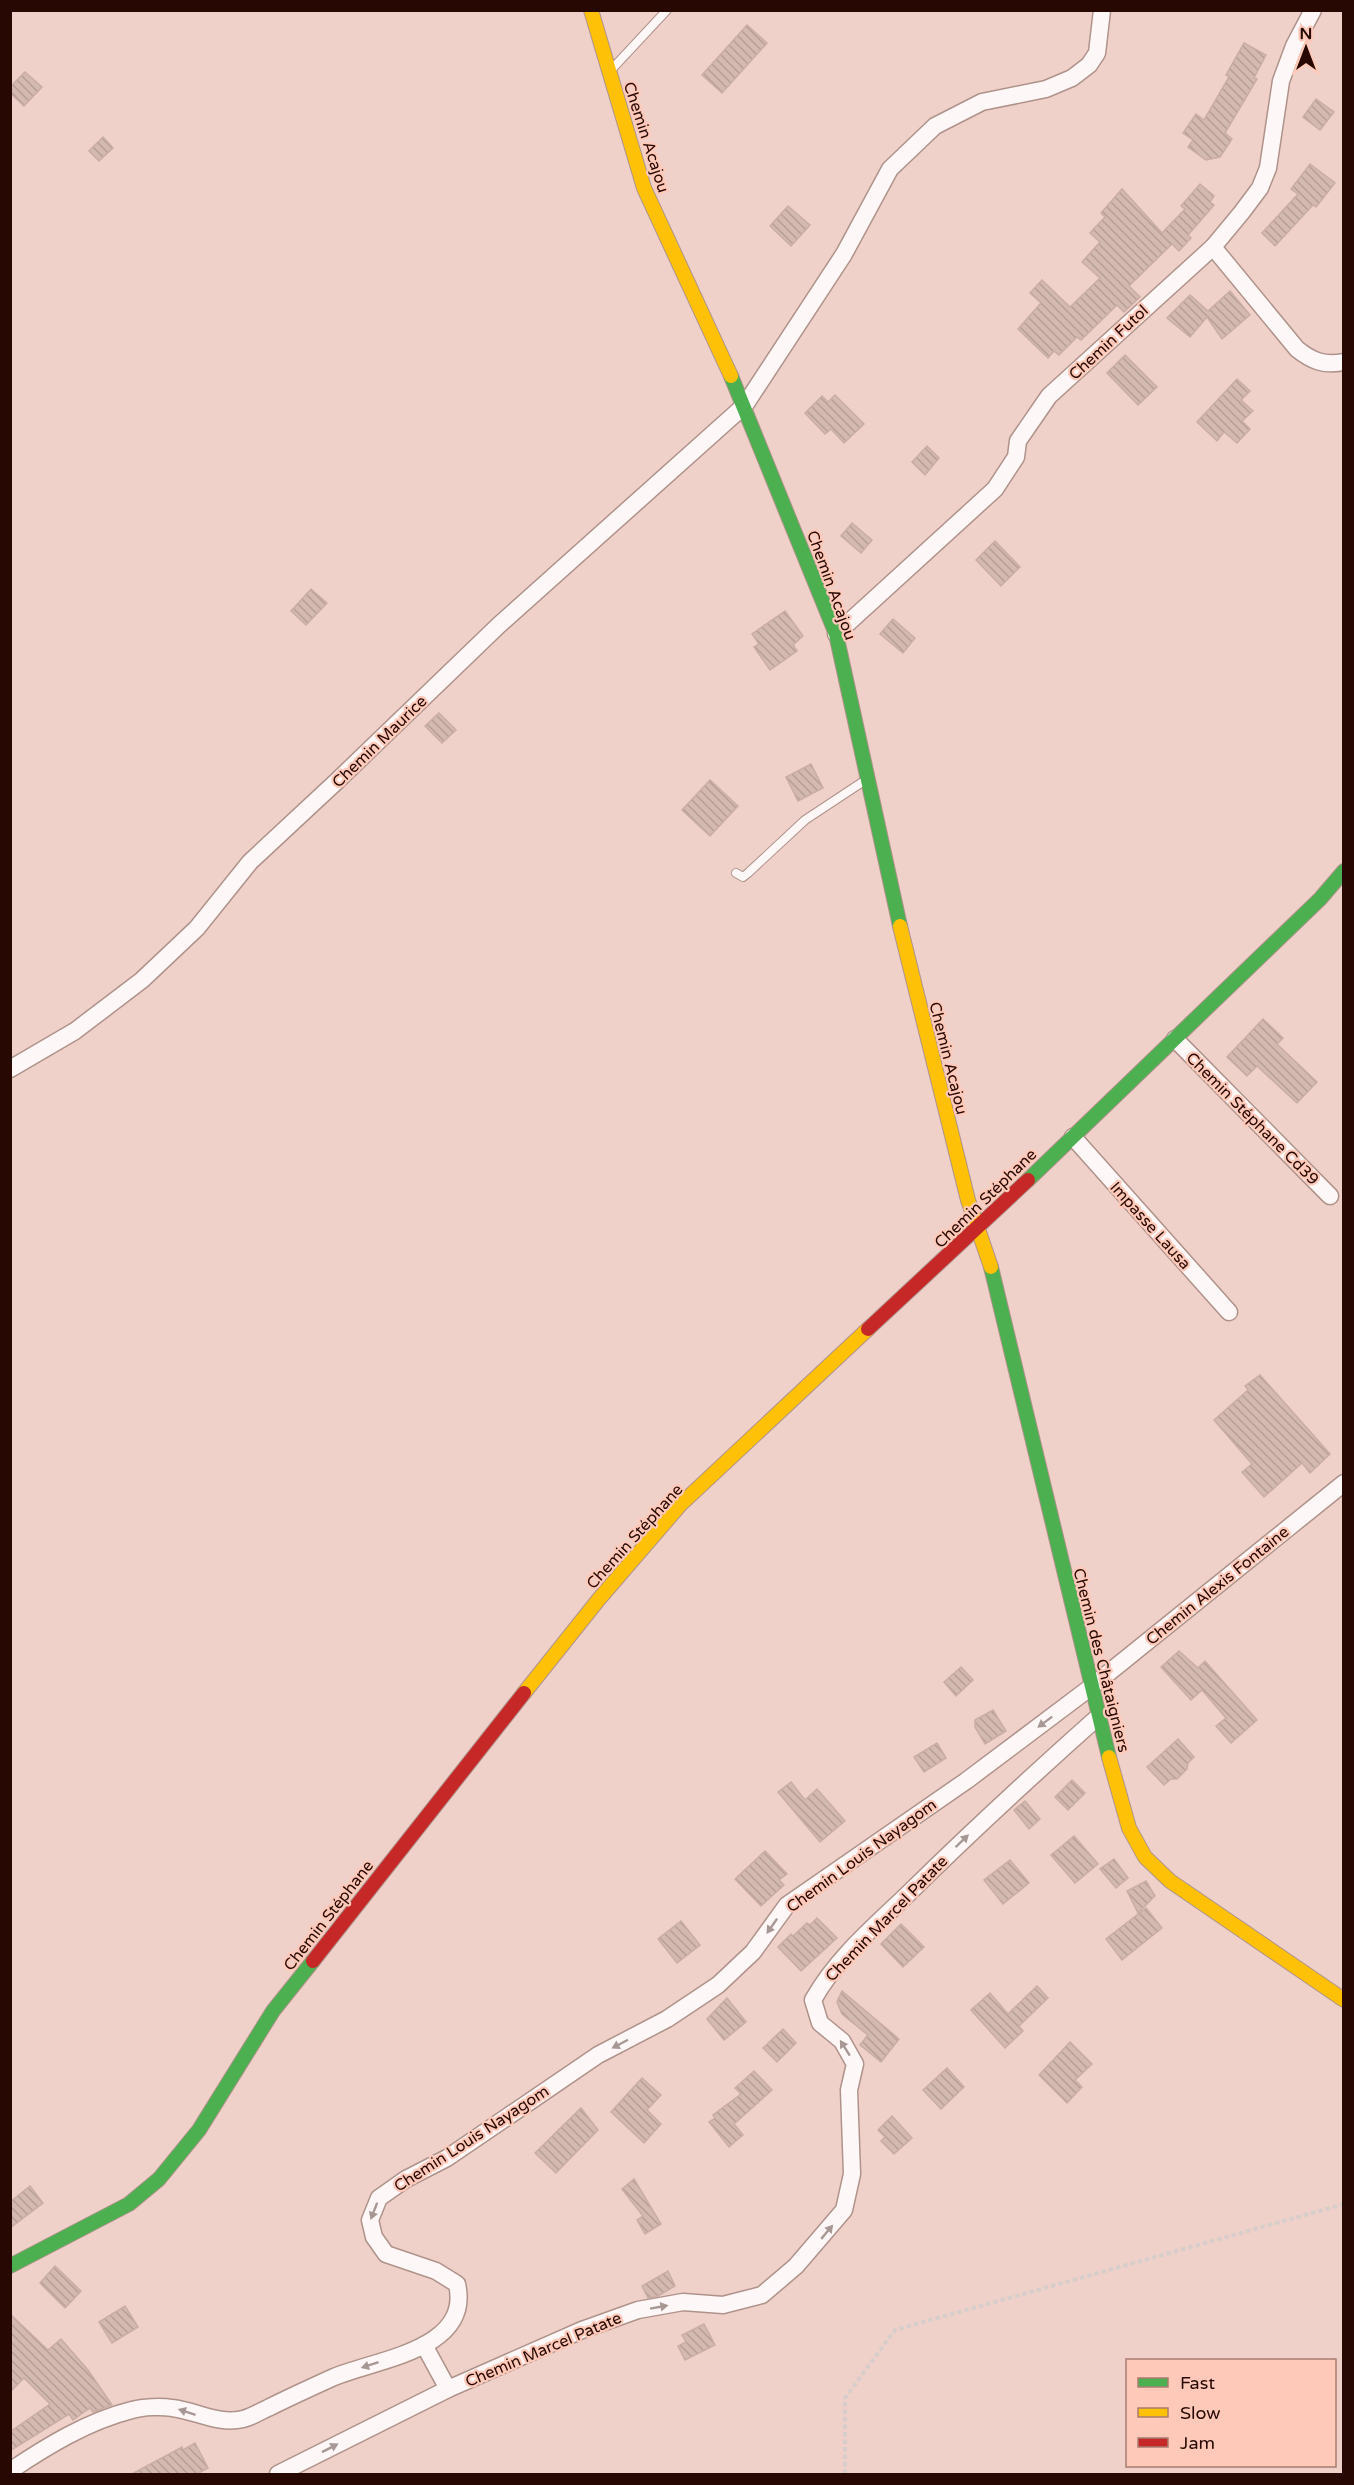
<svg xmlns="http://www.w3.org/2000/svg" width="1354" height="2485" viewBox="0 0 1354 2485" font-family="'Varela Round',sans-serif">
<defs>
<pattern id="building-back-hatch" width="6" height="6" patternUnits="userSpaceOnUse" patternTransform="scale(1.5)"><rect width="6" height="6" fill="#d4b9b1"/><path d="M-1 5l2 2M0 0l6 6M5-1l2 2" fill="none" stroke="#b69e97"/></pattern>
</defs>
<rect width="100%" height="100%" fill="#efd1c9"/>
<!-- building -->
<g fill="url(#building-back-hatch)" stroke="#caada4" stroke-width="1.5">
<path d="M747,25L767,43L722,93L702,75Z"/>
<path d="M1244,43L1266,55L1254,78L1257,79L1225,133L1232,139L1220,157L1206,160L1188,147L1193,140L1183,133L1196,114L1204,120L1229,77L1226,75Z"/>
<path d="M25,72L42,87L24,106L10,93V87Z"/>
<path d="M1316,99L1334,112L1320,130L1303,117Z"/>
<path d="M103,137L113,148L99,161L89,151Z"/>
<path d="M1310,164L1335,183L1316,207L1313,205L1275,246L1262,233L1298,194L1291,189Z"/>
<path d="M1200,184L1214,196L1210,202L1214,205L1188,235L1191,238L1179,251L1172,244L1129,286L1140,297L1124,312L1117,305L1081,340L1077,337L1059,355L1054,351L1048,358L1018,329L1041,303L1030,293L1042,280L1070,307L1100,278L1082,262L1100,242L1090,233L1105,217L1101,213L1122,189L1162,233L1185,209L1181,206Z"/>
<path d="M788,206L810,225L791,246L770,226Z"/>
<path d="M1230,291L1250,315L1222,339L1207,317L1190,337L1167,318L1190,295L1208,311Z"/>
<path d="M1125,355L1157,387L1138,405L1107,373Z"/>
<path d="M1237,379L1250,391L1241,400L1253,411L1242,421L1250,429L1237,443L1224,432L1217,441L1197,422Z"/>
<path d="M835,395L864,424L844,443L831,429L825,434L805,413L822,396L828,402Z"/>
<path d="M927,446L939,458L925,475L912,462Z"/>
<path d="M852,523L872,540L861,553L841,536Z"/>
<path d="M995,541L1020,567L1001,586L976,560Z"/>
<path d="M311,589L327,603L306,625L291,611Z"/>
<path d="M785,611L803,636L793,645L797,651L770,670L754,647L759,644L752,634Z"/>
<path d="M893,619L915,638L903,653L880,634Z"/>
<path d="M439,713L456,730L442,743L425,726Z"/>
<path d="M811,764L823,788L798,801L786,777Z"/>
<path d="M710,780L738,806L710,836L682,810Z"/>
<path d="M1263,1019L1283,1038L1277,1044L1317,1082L1297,1103L1257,1066L1247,1076L1227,1057Z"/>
<path d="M1260,1375L1330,1454L1310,1473L1302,1463L1264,1497L1242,1472L1252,1464L1214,1420L1248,1390L1245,1386Z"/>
<path d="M1179,1651L1198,1668L1205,1661L1257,1720L1231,1743L1216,1726L1226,1718L1202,1690L1191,1700L1161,1667Z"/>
<path d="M961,1667L973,1680L956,1696L944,1682Z"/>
<path d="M993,1710L1006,1731L985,1744L975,1727V1720Z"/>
<path d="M1178,1739L1194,1757L1188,1763L1187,1769L1177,1779H1171L1164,1785L1147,1767Z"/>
<path d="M937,1743L946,1758L924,1772L914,1757Z"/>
<path d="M1072,1780L1085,1793L1068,1810L1055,1797Z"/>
<path d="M791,1782L805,1800L817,1789L845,1821L820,1842L778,1792Z"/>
<path d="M1025,1801L1040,1819L1029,1829L1014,1810Z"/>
<path d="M1074,1836L1098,1864L1075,1883L1051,1855Z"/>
<path d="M765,1851L787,1874L779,1880L784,1885L761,1906L735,1879Z"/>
<path d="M1114,1859L1128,1878L1116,1888L1100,1869Z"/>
<path d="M1010,1860L1029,1883L1003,1904L984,1880Z"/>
<path d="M1146,1881L1155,1896L1138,1913L1127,1891Z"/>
<path d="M1146,1908L1162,1928L1122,1960L1106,1939Z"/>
<path d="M817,1918L837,1938L801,1971L778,1947L791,1934L793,1936L807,1923L810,1925Z"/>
<path d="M681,1921L700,1945L677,1963L658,1939Z"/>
<path d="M901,1924L924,1947L903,1967L881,1944Z"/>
<path d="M1037,1986L1048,1998L1019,2026L1023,2031L1005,2048L971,2010L990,1993L1008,2014Z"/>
<path d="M842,1991L899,2039L881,2062L860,2045L868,2035L842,2014L837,2002Z"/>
<path d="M727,1998L746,2022L724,2040L707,2019Z"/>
<path d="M783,2029L796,2043L777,2062L763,2048Z"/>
<path d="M1070,2042L1092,2064L1075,2080L1082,2087L1067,2103L1039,2075Z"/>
<path d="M947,2068L964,2087L941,2109L923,2090Z"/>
<path d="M754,2071L772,2090L734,2124L743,2135L729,2147L709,2122L715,2118L713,2115L741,2094L735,2088Z"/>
<path d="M642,2078L661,2095L647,2110L661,2124L644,2143L611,2112Z"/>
<path d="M581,2108L598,2130L556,2173L535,2153Z"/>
<path d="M892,2116L912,2138L894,2154L881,2141L885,2137L878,2130Z"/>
<path d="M634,2179L661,2224L645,2234L637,2220L643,2216L622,2189Z"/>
<path d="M30,2186L43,2203L10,2228V2202Z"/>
<path d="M55,2266L81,2291L65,2308L40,2283Z"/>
<path d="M668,2271L675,2286L658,2296L648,2298L642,2286Z"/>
<path d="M125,2306L138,2327L112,2343L99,2322Z"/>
<path d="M10,2314L48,2350L61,2339L88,2370L112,2405L93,2412L90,2408L73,2420L69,2414L10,2451V2432L50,2404L24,2378L10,2392Z"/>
<path d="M704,2324L715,2345L685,2360L678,2346L686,2342L682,2335Z"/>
<path d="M195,2443L208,2468L195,2475H130L182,2447L183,2450Z"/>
</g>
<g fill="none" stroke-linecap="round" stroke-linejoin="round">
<!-- lane casing -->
<g stroke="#af938b" stroke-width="10">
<g id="lane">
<path d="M612,69L667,10"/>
<path d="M736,873L743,877L748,873L805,820L864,781"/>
</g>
</g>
<!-- street casing -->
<g stroke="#af938b" stroke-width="19">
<g id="street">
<path d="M1213,247L1297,349C1312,361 1324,366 1344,362"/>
<path d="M836,634L995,489L1016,457L1018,441L1049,396L1213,247L1242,212L1260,188L1268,168L1281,81L1294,46L1313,10"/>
<path d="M1175,1039L1330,1196"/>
<path d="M10,1069L75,1031L142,980L197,928L250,862L337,781L499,625L745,405L844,254L890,169L935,126L982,102L1046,89L1072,78L1089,65L1097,53L1102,10"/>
<path d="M1073,1137L1229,1312"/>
<path d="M424,2345L448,2389"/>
<path d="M10,2471C47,2446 88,2421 132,2410C143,2407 161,2406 172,2408C197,2411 218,2425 243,2419C252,2417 261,2411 268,2408C290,2397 312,2387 334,2377C377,2359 472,2350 457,2284L436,2271L386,2254L374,2237L370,2220L379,2198L406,2179L447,2158L598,2055L667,2019L718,1985L753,1952L787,1905L966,1781L1091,1687L1344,1483"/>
<path d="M278,2474L448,2389L582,2330L638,2310L683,2302L723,2305L762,2295L796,2266L844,2210L852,2174L849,2090L855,2064L842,2041L820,2023L813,2000C837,1957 876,1925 911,1891C972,1831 1035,1773 1099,1716"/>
</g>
</g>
<!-- fast casing -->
<g stroke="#af938b" stroke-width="16">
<g id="fast">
<path d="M731,376L836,634L900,926"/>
<path d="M1028,1180L1320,899L1344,871"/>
<path d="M991,1267L1109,1757"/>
<path d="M10,2266L129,2204L159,2179L199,2130L273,2011L313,1961"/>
</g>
</g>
<!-- slow casing -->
<g stroke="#af938b" stroke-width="16">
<g id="slow">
<path d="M591,10L644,188L731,376"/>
<path d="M900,926L968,1200L991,1267"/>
<path d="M524,1693L599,1599L680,1505L868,1329"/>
<path d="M1109,1757L1129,1828L1145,1857L1170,1881L1344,2000"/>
</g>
</g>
<!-- jam casing -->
<g stroke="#af938b" stroke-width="16">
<g id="jam">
<path d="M868,1329L1028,1180"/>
<path d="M313,1961L524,1693"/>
</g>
</g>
<!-- path -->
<path stroke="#d7cecb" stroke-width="4" stroke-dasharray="4.5 3" stroke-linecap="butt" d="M845,2474V2398L895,2330L1344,2204"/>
<!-- lane -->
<use href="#lane" stroke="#fdf8f7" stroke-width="8"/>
<!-- street -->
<use href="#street" stroke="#fdf8f7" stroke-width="16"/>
<!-- fast -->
<use href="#fast" stroke="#4caf50" stroke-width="14"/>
<!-- slow -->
<use href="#slow" stroke="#ffc107" stroke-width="14"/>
<!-- jam -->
<use href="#jam" stroke="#c62828" stroke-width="14"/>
</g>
<!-- one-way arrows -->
<defs><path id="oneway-solid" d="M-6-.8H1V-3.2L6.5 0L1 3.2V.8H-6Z" transform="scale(1.5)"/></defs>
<g fill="#a79895">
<use href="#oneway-solid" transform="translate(1045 1722) rotate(143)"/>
<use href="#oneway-solid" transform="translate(962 1841) rotate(-44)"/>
<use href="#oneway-solid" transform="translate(772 1926) rotate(125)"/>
<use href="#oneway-solid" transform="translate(620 2044) rotate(152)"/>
<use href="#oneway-solid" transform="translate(845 2048) rotate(-122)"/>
<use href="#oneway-solid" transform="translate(374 2211) rotate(111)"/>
<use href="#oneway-solid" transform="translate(827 2232) rotate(-50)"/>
<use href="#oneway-solid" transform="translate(659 2307) rotate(-10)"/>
<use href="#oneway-solid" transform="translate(370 2365) rotate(162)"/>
<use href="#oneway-solid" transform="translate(187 2412) rotate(-162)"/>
<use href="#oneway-solid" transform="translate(330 2448) rotate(-27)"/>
</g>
<g text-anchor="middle" stroke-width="4.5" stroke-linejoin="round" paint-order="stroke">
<!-- street labels -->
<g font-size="16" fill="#270802" stroke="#ffc9b9">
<text transform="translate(647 137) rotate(72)" y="6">Chemin Acajou</text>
<text transform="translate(1108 342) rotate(-43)" y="6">Chemin Futol</text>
<text transform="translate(832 585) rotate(70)" y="6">Chemin Acajou</text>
<text transform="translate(379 741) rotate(-44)" y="6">Chemin Maurice</text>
<text transform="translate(949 1058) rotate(76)" y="6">Chemin Acajou</text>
<text transform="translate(1253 1118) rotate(45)" y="6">Chemin Stéphane Cd39</text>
<text transform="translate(985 1198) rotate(-44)" y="6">Chemin Stéphane</text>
<text transform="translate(1151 1225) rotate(48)" y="6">Impasse Lausa</text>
<text transform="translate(634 1536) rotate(-48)" y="6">Chemin Stéphane</text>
<text transform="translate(1217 1585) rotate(-39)" y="6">Chemin Alexis Fontaine</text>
<text transform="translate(1102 1660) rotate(76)" y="6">Chemin des Châtaigniers</text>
<text transform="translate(861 1855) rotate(-36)" y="6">Chemin Louis Nayagom</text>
<text transform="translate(328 1915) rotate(-52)" y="6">Chemin Stéphane</text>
<text transform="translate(886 1918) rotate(-46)" y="6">Chemin Marcel Patate</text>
<text transform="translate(471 2138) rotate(-33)" y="6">Chemin Louis Nayagom</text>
<text transform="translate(543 2349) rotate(-23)" y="6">Chemin Marcel Patate</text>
</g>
</g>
<!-- border -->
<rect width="1354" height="2485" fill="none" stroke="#270802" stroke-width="24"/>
<!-- legend -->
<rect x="1126" y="2359" width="210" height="108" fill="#ffc9b9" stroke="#a97c70" stroke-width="1.5"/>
<rect x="1138" y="2378" width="30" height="9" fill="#4caf50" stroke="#a97c70" stroke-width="1.5"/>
<text x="1180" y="2389" font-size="18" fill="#270802">Fast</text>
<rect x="1138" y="2408" width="30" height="9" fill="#ffc107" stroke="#a97c70" stroke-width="1.5"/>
<text x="1180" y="2419" font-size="18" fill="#270802">Slow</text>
<rect x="1138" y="2438" width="30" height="9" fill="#c62828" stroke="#a97c70" stroke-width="1.5"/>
<text x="1180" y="2449" font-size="18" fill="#270802">Jam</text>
<!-- north arrow -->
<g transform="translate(1306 48)" stroke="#ffc9b9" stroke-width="4.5" paint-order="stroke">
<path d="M0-4.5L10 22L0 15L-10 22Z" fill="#270802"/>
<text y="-9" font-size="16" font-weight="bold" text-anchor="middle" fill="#270802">N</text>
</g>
</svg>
